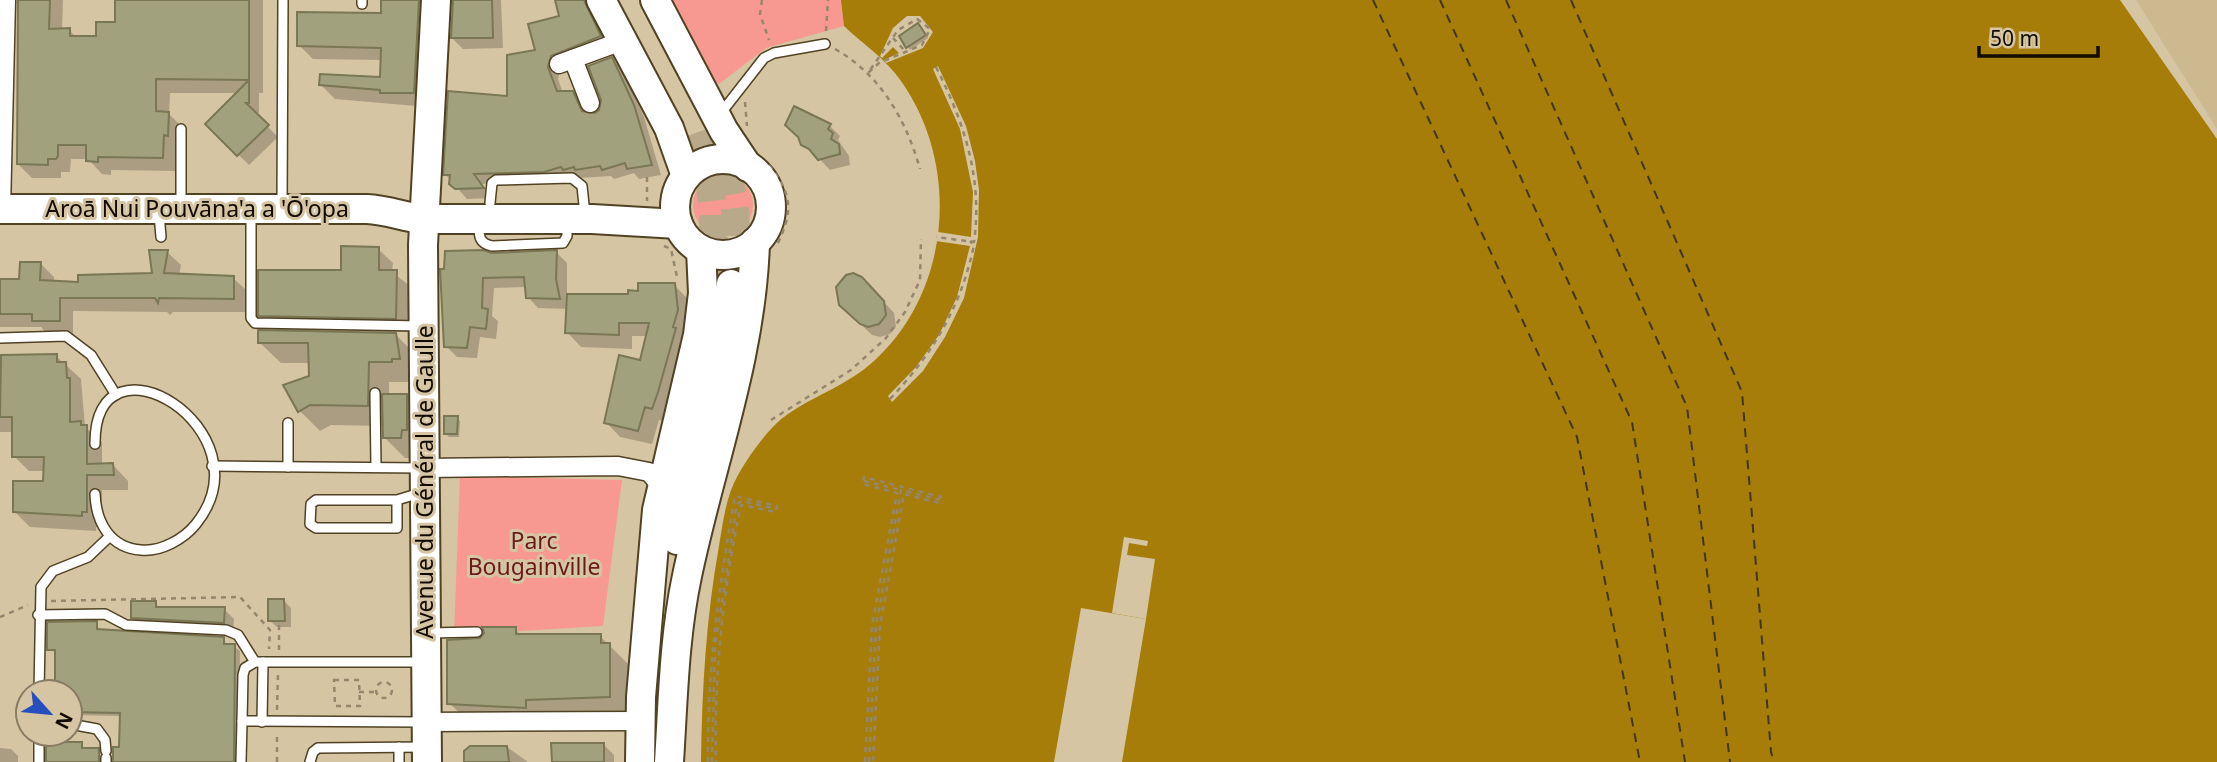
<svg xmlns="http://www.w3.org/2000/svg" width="2217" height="762" viewBox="0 0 2217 762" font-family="'Noto Sans',sans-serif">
<rect width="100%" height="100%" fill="#d6c5a3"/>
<!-- built -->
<path fill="#cdb990" d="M2136,0H2217V129Z"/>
<!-- green -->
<g fill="#f79991">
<path d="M667,0H841L844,26L766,48L719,84L714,81Z"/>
<path d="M724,138L728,147L703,150L689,157L690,146Z"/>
<circle cx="723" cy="205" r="30"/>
<path d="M460,476L622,480L603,626L454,635Z"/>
</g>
<!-- water -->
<path fill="#a67d08" d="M841,0H2120L2217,139V762H1122L1146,619L1081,608L1054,762H701C702,689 706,618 719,546C723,522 726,496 738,475C750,454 769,427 788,414C817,394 846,386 874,361C951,291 961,166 901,81C885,58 864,45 844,26Z"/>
<!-- pier -->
<g fill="#d6c5a3">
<path d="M907,16H920L933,32L923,48L886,63L884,60L899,53L893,47L882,58L880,56L893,28Z"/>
<path d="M938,66L966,126L975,161L979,190L978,237L964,298L945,337L923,371L892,402L888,396L916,367L939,335L957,297L970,246L936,241L938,232L971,237L973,192L960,129L933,69Z"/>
<path d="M1124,537L1148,541L1147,546L1129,543L1127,555L1155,559L1146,619L1112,613Z"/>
</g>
<!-- shadow -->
<g fill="#0003">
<path d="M20,0H63L62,30H69L77,38H98L117,24V0H263V93H259V113L253,112L278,137L249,165L207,124L239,93H170L169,114L182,127L176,171L111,170V175L102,174L88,159H71L70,172H61V178H32L18,164Z"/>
<path d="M383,0H432L428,107L335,99L321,85L382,79V60L313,59L299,45L383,14Z"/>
<path d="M453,0H501L503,48L463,49L452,38Z"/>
<path d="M557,0H591L611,47L561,66L558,79L563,93H573L588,114L595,115L601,110L612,59L622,69L644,117L661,175L639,179L634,173L614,179L611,176L482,184L492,198L467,199L445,174L509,97L561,17Z"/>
<path d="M920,28L928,38L910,50L901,37Z"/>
<path d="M787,125L830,126L840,136L838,140L849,156L850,165L830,170Z"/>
<path d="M378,249L393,263L392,272L410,286V332H393L416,355L412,382H389V396H406L427,416L421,458H405L384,437V426L331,425L320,431L300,411L311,377L310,363H281L260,343L277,332L260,315L343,271Z"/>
<path d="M167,252L181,265L179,276L233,278L247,291V312H173L170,315L167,312L73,311V334H47L41,327H0V281H21L40,263L54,277V282L79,283L154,275Z"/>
<path d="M556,252L567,263V296L630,295L674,285L688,299L691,325L666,422L659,420L652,444L620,437L606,422L641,362L647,336H632V349L581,347L567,332L568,309L538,308L528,297L527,287L494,288L492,316L498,321L496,339L480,337L477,358L457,357L446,346L492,255Z"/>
<path d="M873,290L894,313L896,327L890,334L880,337L872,335L852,316Z"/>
<path d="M56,356L81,379L85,427L102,442V465H113L128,481V490H102V527H96V531L30,527L15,512L45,483V471H29L14,456V432H0V401Z"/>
<path d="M457,418L460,421L459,437H449L446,434Z"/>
<path d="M284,601L291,608V627H277L270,621Z"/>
<path d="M155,603L161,609H224L234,619L233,632L142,627L132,617Z"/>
<path d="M96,623L100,631L223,639L227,646L236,648L240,651L239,762H114L121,749V716L70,715V692H56L57,653L49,649Z"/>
<path d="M515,629L522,636H600L630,666V717L470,723L449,703L481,640Z"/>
<path d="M81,744L85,749H98L102,762H47Z"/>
<path d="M603,744L614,755V762H554Z"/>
<path d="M507,747L528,762H466Z"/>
<path d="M0,748L11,749L18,756V762H0Z"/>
</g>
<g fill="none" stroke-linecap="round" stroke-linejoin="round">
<!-- ferry -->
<g stroke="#403621" stroke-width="2" stroke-dasharray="9 7" stroke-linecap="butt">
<path d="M1373,0L1577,437L1640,762"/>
<path d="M1440,0L1632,422L1685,762"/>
<path d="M1506,0L1687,407L1730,762"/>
<path d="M1571,0L1742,392L1771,752L1774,762"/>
</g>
</g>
<!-- building -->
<g fill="#a2a17d" stroke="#797754" stroke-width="2">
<path d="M18,0H50L49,29L70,28V36H96V22H115V0H249V80L156,79V111L169,112L168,136L164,135L163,158L98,157V162L86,161V145H58V156L56,159H48V165L17,164Z"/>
<path d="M381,0H419L414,93H380V90L319,85L320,74L380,77L381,48L297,46V12L381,13Z"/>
<path d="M453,0H492L493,38H451Z"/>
<path d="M555,0H584L601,36L551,56L548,67L557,91H573L582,111L595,113L599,110L601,100L588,66L612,57L634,105L652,165L627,169L625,163L602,170L600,166L575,170L574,167L563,170L561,167L544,172L474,174L484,188L455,189L449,184L450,175H443L448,91L507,96V55L535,50L528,24L559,16Z"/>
<path d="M918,23L926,35L906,48L899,36Z"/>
<path d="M249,80V103H246L269,125L237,156L205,124Z"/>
<path d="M794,106L831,124L828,129L833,133L831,139L839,144L840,154L818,160L809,149L801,145L798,137L785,125Z"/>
<path d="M341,246L379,247V270H397L396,319L258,316V270H341Z"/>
<path d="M149,250H168L164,273L234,276V299L159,298L158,303L155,298H60V321H32V314H0V279H19L20,262H41L40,280L78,282V275L152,273Z"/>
<path d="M483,250L492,253L557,250L556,279L560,299L526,298L524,277L483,278L482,308L488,309L486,329L470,327L467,348L444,347L440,269H444L445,251Z"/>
<path d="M853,273L862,277L884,301L886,315L879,324L868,327L860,324L839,305L836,287L846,275Z"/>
<path d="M638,283H675L678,310L673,327L676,328L658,392L652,409L645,407L638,431L604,423L619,355L640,360L649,323H619V335L565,333L567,294H628V290L638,291Z"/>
<path d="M258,330L396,333L400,359H392V362H369L368,406L310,405L298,412L283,385L309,376L308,343H258Z"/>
<path d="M57,354V362H66L67,378H70V422L81,421V425H87V464L113,463L114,475H87V512H82V516L13,512V481H43L44,457H12V417H0L1,355Z"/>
<path d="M382,394H407V430H402L401,438H383Z"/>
<path d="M444,416H458L457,434H444Z"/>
<path d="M268,599H284L285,621H268Z"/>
<path d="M131,601H156V607H225L224,623L131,618Z"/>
<path d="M97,621V629L224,637V644H235L234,762H113V747H119L120,713L70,712V692H55V650H47V622Z"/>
<path d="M482,627H516V634H601V643H610V697L526,700V708L447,704V640L480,638L484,633Z"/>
<path d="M46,742H82V748H99V762H46Z"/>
<path d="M551,743H604V762H552Z"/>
<path d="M470,746H507L509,762H464V751Z"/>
</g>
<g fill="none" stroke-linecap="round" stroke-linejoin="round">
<!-- primary-tunnel -->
<g stroke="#b8a98b" stroke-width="28" stroke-dasharray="28 14" stroke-linecap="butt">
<path d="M708,129C738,188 740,219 731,284"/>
<path d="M693,134L709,178L713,210L714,282"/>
</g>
<!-- lane casing -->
<g stroke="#504223" stroke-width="12">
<g id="lane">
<path d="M362,4V0"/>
<path d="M721,113L764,58L774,53L825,44"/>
<path d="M181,129V204"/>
<path d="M490,203L492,183L496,180L572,178L582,186L584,205"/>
<path d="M282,204L283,0"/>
<path d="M251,211V318L255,323L422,326"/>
<path d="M159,214L161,237"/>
<path d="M479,223C479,235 478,243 492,246L563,243L567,236V224"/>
<path d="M0,338L66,336L91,355L116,395"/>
<path d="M375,393L376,467"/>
<path d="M288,423V467"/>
<path d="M95,444C94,323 271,430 196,524C184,539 161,552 141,550C110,548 96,522 95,494"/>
<path d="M212,466L422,468"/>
<path d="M397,500V528H316L310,524L311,504L316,500H397L420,493"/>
<path d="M38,615L105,614L126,625L226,630L238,635L255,662H424"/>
<path d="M428,633L477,632"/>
<path d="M39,692L41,587L53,571L88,557L110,536"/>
<path d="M242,721L243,675L245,668L255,662"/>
<path d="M262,722L263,662"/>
<path d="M70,724L97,729L105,740L106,751"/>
<path d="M39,734V762"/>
<path d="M399,747V762"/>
<path d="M106,762V758"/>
<path d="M241,762L242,721L423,722"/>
<path d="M310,762L313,752L318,748L425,747"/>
</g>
</g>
<!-- street casing -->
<g stroke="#504223" stroke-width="21">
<g id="street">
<path d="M573,59L590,103"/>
<path d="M559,64L622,41"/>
<path d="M1,209L6,0"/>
<path d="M424,468L618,466L649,472L661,486"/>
<path d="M427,722L640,721"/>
</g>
</g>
<!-- primary casing -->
<g stroke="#504223" stroke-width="32">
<g id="primary">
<path d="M601,0L669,128L686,176"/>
<path d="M655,0L724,131L748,167"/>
<circle cx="723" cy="207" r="48"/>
<path d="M0,209H367C388,210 403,217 424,219H592L678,224"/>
<path d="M677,540L715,374L731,284"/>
<path d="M427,762L423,245L436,0"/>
<path d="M640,762L641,697L657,510L698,335L703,293L701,250"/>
<path d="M669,762C673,700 674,637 687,576C710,465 752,357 755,242"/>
</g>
</g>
<!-- path -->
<g stroke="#94876d" stroke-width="2.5" stroke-dasharray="5 5" stroke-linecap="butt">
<path d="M762,0L760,14L769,40"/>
<path d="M917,19L930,29L922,45L879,63L868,73L898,30Z"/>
<path d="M826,31L828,0"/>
<path d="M893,38L906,52"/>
<path d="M835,49C881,75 906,120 920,169"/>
<path d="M936,67C964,122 983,179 974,242L936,237"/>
<path d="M745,102L747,126"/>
<path d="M769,165C793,195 793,212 777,245"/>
<path d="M647,177V201"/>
<path d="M664,246L671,249L677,277L680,278"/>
<path d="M890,399C933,353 961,307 974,245L970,241"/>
<path d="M771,420L851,370L886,338L905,312L920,280L921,239"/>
<path d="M864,481L901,490"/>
<path d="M51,601L240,597L270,630L269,649"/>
<path d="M0,617L28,605"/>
<path d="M279,650V620"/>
<path d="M334,680H359L360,706H335Z"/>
<circle cx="384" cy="690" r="8"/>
<path d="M359,692H377"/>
<path d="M277,710L278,674"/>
<path d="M277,762V734"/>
<path d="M708,762C707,671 719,586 735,496L777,506L776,512L741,505C723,590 714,675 716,762"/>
<path d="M712,762L715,647L737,504L742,501L776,509"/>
<path d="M865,762L872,625L897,493L863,484L864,477L941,497L939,503L904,494L880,626L873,762"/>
<path d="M869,762L876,626L901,490L940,500"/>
</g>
<!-- lane -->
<use href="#lane" stroke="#fff" stroke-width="9"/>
<!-- street -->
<use href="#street" stroke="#fff" stroke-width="18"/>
<!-- primary -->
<use href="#primary" stroke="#fff" stroke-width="28"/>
</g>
<g text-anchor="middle" stroke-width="6" stroke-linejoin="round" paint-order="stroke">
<!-- street labels -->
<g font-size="23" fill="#110b02" stroke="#d6c5a3">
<text x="197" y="217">Aroā Nui Pouvāna'a a 'Ō'opa</text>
<text transform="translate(425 482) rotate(-90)" y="8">Avenue du Général de Gaulle</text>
</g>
<!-- park labels -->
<g font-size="23" fill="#6a1c1b" stroke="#d6c5a3">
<text x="534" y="549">Parc<tspan x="534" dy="26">Bougainville</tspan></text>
</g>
</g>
<!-- north arrow -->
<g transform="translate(49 713) rotate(117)"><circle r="33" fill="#d6c5a3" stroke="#877b63" stroke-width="2"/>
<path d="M0-5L12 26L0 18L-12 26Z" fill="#274ebd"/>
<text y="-10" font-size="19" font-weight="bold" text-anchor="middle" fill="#110b02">N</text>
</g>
<!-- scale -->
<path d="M1979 46v10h119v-10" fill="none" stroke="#110b02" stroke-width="3.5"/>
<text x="1990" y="46" font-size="21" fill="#110b02" stroke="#d6c5a3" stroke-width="5" paint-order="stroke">50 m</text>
</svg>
